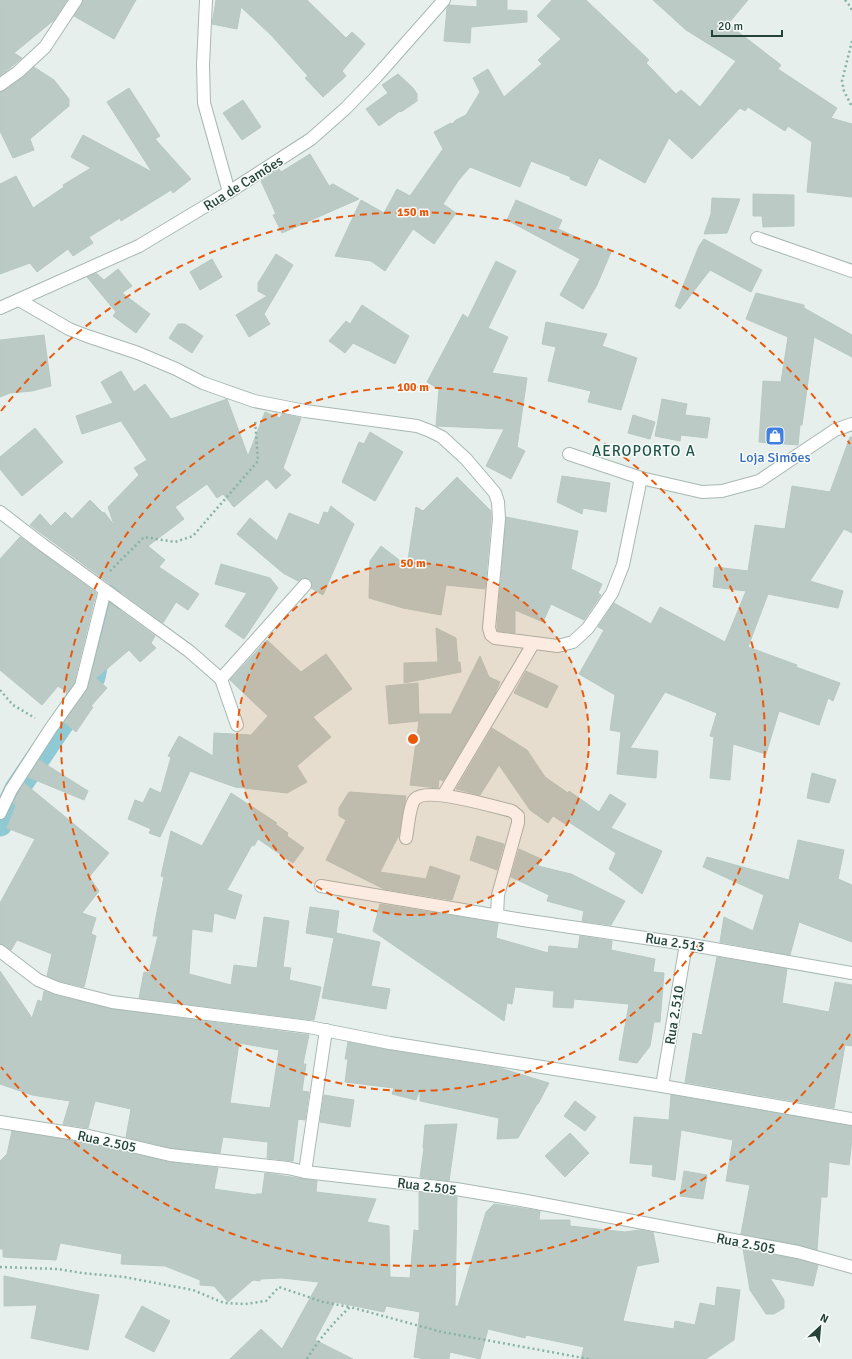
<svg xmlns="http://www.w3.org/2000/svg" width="852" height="1359" viewBox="0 0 852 1359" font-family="Signika,sans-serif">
<rect width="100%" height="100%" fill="#e6efeb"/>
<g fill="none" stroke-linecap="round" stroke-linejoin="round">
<!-- canal -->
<path stroke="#8ec9d4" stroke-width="25" d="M0,824L17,789L93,677L109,597"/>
</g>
<!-- building -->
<g fill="#bbcac4" stroke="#b8c9c2" fill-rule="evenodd">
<path d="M0,0H67L54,20L14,53L22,58L0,76Z"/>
<path d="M83,0H136L114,39L74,16Z"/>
<path d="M216,0H307L346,38L352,32L365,44L342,71L346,76L323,97L305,78L308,76L271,35L241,7L237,29L212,24Z"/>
<path d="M477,0H507V10L527,11V22L471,27L470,43L444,41L447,8L449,5L477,7Z"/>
<path d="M552,0H586L649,60L646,63L676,94L681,90L700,107L736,61L686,30L653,0H748L728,24L781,65L778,69L837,108L831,118L852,124V197L807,192L812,142L788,126L785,131L748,107L745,111L740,108L692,159L669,138L645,183L599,158L586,186L570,179L571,177L531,161L520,187L470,167L458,181L443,204L456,213L434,244L413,229L385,271L371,261L335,256L361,200L384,213L397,189L410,196L443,149L434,132L451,123L452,124L456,120L466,115L480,92L473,78L488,69L504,97L542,64L538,60L561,39L537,16Z"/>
<path d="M34,67L54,80L69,99V106L30,139L34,150L13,158L0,131V92L4,91L22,78Z"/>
<path d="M398,74L413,88L417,94V101L401,112L400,111L379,126L366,109L388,93L382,85Z"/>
<path d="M129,88L160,136L155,139L191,179L173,193L171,190L121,221L120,218L89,237L93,243L73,256L68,249L37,272L30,263L0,274V184L16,176L33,208L64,187L63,185L91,168L71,157L83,135L152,172L107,102Z"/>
<path d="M243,100L261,127L242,140L223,113Z"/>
<path d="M310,154L329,186L333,184L359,199L282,233L273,215L276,214L261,181L279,169L281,172Z"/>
<path d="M753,194L794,195V226L763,227L762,216H753Z"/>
<path d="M712,198L740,199L727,233L704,234L711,214Z"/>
<path d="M516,200L562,220L558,229L611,252L597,285L583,309L560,295L580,259L507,220Z"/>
<path d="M704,239L762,270L751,292L710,270L680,309L675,306L699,246Z"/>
<path d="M276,254L293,265L264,314L270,324L249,337L236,315L267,296L258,291V283Z"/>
<path d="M212,259L222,277L200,290L190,272Z"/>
<path d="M496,261L516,271L488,328L508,337L492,373L527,378L517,447L525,451L511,479L486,466L504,429L436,426L439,389L427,382L463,314L468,318Z"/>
<path d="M118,269L132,286L122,293L150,314L136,333L113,316L116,312L87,277L96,273L104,280Z"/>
<path d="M756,293L804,305V308L852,335V357L814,337L802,425H800L798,445L759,442L763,381L781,382L788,337L746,319Z"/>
<path d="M362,305L409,336L395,364L353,343L345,353L329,341L346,321L350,324Z"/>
<path d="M546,322L607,334L602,346L637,358L621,410L588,402L591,391L548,381L556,347L542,344Z"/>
<path d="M178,324H185L203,336L192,353L169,338Z"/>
<path d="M44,335L51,386L32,391L10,393L0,397V340Z"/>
<path d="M121,371L134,392L145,384L171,419L227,399L248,456L265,412L280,418L282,414L301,418L283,468L291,475L276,489L267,479L234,507L223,494L217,498L207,484L175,507L184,519L148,546L165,560L159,567L199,594L188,610L176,602L163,623L30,525L40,514L51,526L65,512L72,519L90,500L103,513L104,512L114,525L108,507L139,475L134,468L147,460L121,421L82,434L76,416L113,403L101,382Z"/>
<path d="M662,399L687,404L685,415L710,418L707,438L681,435L680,441L655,436Z"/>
<path d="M633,415L655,422L650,439L628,433Z"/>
<path d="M35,428L63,462L22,496L0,469V457Z"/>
<path d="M370,432L403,452L375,501L342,482L359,442L364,444Z"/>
<path d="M850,437H852V533L844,529L810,581L843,591L838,608L768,594L748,647L797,665L796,667L840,683L833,701L828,698L819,725L779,711L766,754L733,744L730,780L710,778L714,737L710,736L717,713L665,692L630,748L658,751L656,778L617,774L621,732L610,730L615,695L579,674L604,630L598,627L614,603L651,624L660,607L725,642L746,591L713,587L715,567L748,571L755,525L785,529L792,486L830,492Z"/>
<path d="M562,476L610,483L606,512L583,508L582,514L557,502Z"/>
<path d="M457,477L491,511V519L485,589L446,585L441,615L403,608L369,598L370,561L381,546L407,566L416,507L423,511Z"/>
<path d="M331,506L354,524L323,595L311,588L312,583L310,579L303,578L298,581L283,573L237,534L250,518L277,541L289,513L319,525L324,512L328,513Z"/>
<path d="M506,517L578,531L571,569L602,584L598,593L601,595L584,620L551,604L543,622L515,610V633L498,631L497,627Z"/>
<path d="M20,537L96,593L74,683L66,694L67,692L58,686L42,705L0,670V559Z"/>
<path d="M221,564L270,578L278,588L244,639L225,626L247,593L215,584Z"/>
<path d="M110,603L155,636L151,643L156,648L140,662L129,650L96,678L107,688L91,706L93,707L76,732L64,722L88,688Z"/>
<path d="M436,628L456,638L458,662H460L461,672L404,683V663L438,662Z"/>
<path d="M267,640L301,672L326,654L352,689L313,717L331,737L297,766L307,782L287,793L235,787L190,771L160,837L149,833L151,829L128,819L135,800L143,803L150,788L161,793L171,757L168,756L179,736L213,756L214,733L251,735L268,716L230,680Z"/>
<path d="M480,656L489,677L500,682L494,696L443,781L439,779L438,788L410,785L419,721L389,724L386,686L418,683L419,718V714H451Z"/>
<path d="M526,671L558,686L547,708L514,693Z"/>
<path d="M492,728L527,750L545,777L568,793L569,791L599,812L610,794L626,804L611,828L662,851L642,894L609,869L616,853L569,822L567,825L553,816L548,823L530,810L499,765L480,795L456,789Z"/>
<path d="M39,760L88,791L84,800L28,777Z"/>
<path d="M812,773L836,780L829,803L807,798Z"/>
<path d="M24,783L109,853L89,877L99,891L82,913L96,918L91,934L96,936L84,987L59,981L47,976L52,954L17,940L11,950L4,945L0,944V903L35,839L7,828L16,805L13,803Z"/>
<path d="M349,792L406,796L399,835L380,872L426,879L430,866L460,876L452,900L384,889L326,860L346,820L339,816V808Z"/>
<path d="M231,793L277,823L275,824L288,833L287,836L304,848L293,863L258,839L254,846L252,845L227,890L242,895L235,919L214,913L212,932L192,929L189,974L231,985L234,965L257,968L264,917L289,921L283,967L291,968L289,980L321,987L314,1020L139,998L144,972L149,973L158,936H153L155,922L164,877L161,876L171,831L202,846Z"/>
<path d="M477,836L504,844L497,870L470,860Z"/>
<path d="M798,840L844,850L838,879L852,885V942L799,922L790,955L720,942L724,917L753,931L764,895L703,867L707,857L789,880Z"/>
<path d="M519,849L541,859L538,866L571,874L625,901L611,925L582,921L584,911L547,901L549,895L511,877Z"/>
<path d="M380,904L498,923L496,938L548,953L549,946L578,949L580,936L612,941L611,950L655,959L653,972L664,973L660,1022H654L650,1046L637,1063L619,1060L629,1004L574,999L573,1008L553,1007L554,991L515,987L512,1004L507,1003L504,1021L373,931Z"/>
<path d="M310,907L339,911L336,933L380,942L371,986L390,989L386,1009L322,998L334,938L306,933Z"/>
<path d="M717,957L787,969L782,1003L829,1012L835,982L852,985V1046L845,1045L834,1108L685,1082L693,1033L702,1035Z"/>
<path d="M0,971L32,1018L38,1000L42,1002L44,991L55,995L111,1009L309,1035L303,1064H306L302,1091L309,1092L305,1120L298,1119L293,1161L267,1158L268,1142L223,1137L220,1153L171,1148L126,1137L131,1109L95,1101L88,1128L63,1124L70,1101L32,1095L0,1084ZM239,1043L279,1050L270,1108L230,1103Z"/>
<path d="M348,1042L389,1050L500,1068L549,1083L538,1104H537L518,1138L497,1139L499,1118L420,1101V1089L416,1100L392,1094L394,1088L345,1082L348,1059H345Z"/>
<path d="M324,1095L354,1100L350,1127L320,1122Z"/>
<path d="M671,1095L852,1126V1140L849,1165L829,1162L827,1197H821L817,1250L799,1245L741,1234L750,1185L726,1181L733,1140L681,1130L675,1180L652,1176L653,1165L630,1163L634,1117L669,1120Z"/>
<path d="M575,1101L596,1117L585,1131L564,1116Z"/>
<path d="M457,1124L449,1181L420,1177L424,1148H423L425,1125Z"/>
<path d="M12,1131L88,1143L168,1162L218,1168L214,1189L256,1195V1194H262L265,1173L317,1181L316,1192L376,1199L367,1222L389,1226L390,1277L410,1278L414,1230L419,1231V1192L457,1197L455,1306H458L486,1212L494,1204L540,1211L539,1220H570V1226L625,1232L639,1230L653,1232L659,1262L637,1266L623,1321L674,1329L675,1321L695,1325L700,1303L715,1306L717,1287L740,1290L734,1340L706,1359H581L584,1347L526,1335L525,1338L488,1329L480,1359L450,1352L449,1359H424L414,1357L420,1312L386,1306L384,1312L335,1302L315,1340L353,1359H230L261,1329L282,1349L319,1282L282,1278L260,1279V1281L253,1280L228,1302L214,1286L200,1285V1280L165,1266L121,1264L122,1254L60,1243L56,1260L3,1257V1249H0V1161L7,1154Z"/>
<path d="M570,1133L589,1153L565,1177L545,1156Z"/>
<path d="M684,1171L707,1175L703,1199L680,1196Z"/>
<path d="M743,1249L796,1259L818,1265L813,1286L770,1278L784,1300V1308L774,1314H766L750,1290Z"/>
<path d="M4,1276L99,1295L88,1350L31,1338L37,1305L4,1306Z"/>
<path d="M142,1306L170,1321L154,1352L125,1337Z"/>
</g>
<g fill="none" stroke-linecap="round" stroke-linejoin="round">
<!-- minor casing -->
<g stroke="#a8b8b2" stroke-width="14">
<g id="minor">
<path d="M206,0L203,65L204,103L229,192"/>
<path d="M0,85L18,72L45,47L76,0"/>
<path d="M757,238L852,271"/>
<path d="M19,300L69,329L87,336L138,353L176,369L203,383L254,401L305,411L417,426L430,431L442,437L466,459L495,493L498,502L499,519L489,628L491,635L495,638L558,646L573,642L588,628L612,593L623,565L641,478"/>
<path d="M0,308L139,246L229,192L311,139L346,108L376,77L444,0"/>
<path d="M569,454L641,478L702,492L722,491L759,481L835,430L852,424"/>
<path d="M0,512L43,545L189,651L221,679L237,725"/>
<path d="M221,679L305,585"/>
<path d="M444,794L533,644"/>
<path d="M0,813L11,790L51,728L81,686L105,590"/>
<path d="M406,838C408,828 409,806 415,799C428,786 494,807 512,811L518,816V823L498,895L497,915"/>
<path d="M321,886L523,920L686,944L852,973"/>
<path d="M0,951L38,980L57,988L112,1002L309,1027L390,1043L662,1086L852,1119"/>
<path d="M662,1086L686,944"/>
<path d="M0,1122L89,1136L170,1155L288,1168L305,1172L456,1189L521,1200L798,1252L852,1267"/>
<path d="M305,1172L326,1030"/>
</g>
</g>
<!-- path -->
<g stroke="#86b3a5" stroke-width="2.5" stroke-dasharray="2 3" stroke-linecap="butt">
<path d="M845,0L850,6L852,11"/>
<path d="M852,41L842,81L844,91L852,107"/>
<path d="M110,571L144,537L175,542L193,536L258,461L255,419"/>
<path d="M0,690L13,705L35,718"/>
<path d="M0,1267L58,1269L82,1273L124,1277L193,1290L224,1303L245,1304L266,1301L279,1287L323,1302L350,1307"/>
<path d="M307,1359C319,1339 333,1323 350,1307L442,1332L589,1359"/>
</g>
<!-- minor -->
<use href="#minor" stroke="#fff" stroke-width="12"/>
</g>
<!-- distance rings -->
<circle cx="413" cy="739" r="176" fill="#e8590c" fill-opacity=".12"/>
<g fill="none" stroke="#e8590c" stroke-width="2" stroke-dasharray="7 5">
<circle cx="413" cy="739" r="176"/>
<circle cx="413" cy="739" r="352"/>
<path d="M850 1034A527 527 0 0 1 1 1067M1 411A527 527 0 0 1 850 444"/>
</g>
<!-- icons -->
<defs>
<g id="shop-square" transform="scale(1)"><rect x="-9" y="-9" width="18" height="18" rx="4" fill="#3f7fe0" stroke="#f7fbf9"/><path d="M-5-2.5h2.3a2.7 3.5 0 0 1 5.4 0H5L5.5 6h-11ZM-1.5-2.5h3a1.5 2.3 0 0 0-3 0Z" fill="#fff"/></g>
</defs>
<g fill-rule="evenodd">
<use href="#shop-square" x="775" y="436"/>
</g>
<g text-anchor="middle" stroke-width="3" stroke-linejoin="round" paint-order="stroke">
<!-- street labels -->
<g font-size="14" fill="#24423a" stroke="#f7fbf9">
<text transform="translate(243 183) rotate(-32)" y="5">Rua de Camões</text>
<text transform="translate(675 942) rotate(9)" y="5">Rua 2.513</text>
<text transform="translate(674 1015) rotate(-81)" y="5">Rua 2.510</text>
<text transform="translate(107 1141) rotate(12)" y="5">Rua 2.505</text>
<text transform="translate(427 1186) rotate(7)" y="5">Rua 2.505</text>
<text transform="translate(746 1243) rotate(11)" y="5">Rua 2.505</text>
</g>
<!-- shop labels -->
<g font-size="14" fill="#366cbe" stroke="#f7fbf9">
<text x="775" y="462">Loja Simões</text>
</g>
<!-- neighbourhood labels -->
<g font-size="15" letter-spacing="1" fill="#1f5548" stroke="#f7fbf9">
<text x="644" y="456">AEROPORTO A</text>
</g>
</g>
<circle cx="413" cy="739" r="6" fill="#e8590c" stroke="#f7fbf9" stroke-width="2"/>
<g font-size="12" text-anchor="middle" font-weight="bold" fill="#e8590c" stroke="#f7fbf9" stroke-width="3" stroke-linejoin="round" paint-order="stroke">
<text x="413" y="216">150 m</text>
<text x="413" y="391">100 m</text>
<text x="413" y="567">50 m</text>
</g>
<!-- north arrow -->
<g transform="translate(820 1327) rotate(26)" stroke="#f7fbf9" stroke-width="3" paint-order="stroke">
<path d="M0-3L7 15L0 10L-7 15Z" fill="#24423a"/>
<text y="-6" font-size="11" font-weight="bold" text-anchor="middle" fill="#24423a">N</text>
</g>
<!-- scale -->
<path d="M712 30v6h70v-6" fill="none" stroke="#24423a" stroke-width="2"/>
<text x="718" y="30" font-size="12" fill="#24423a" stroke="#f7fbf9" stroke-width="3" paint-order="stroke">20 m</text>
</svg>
